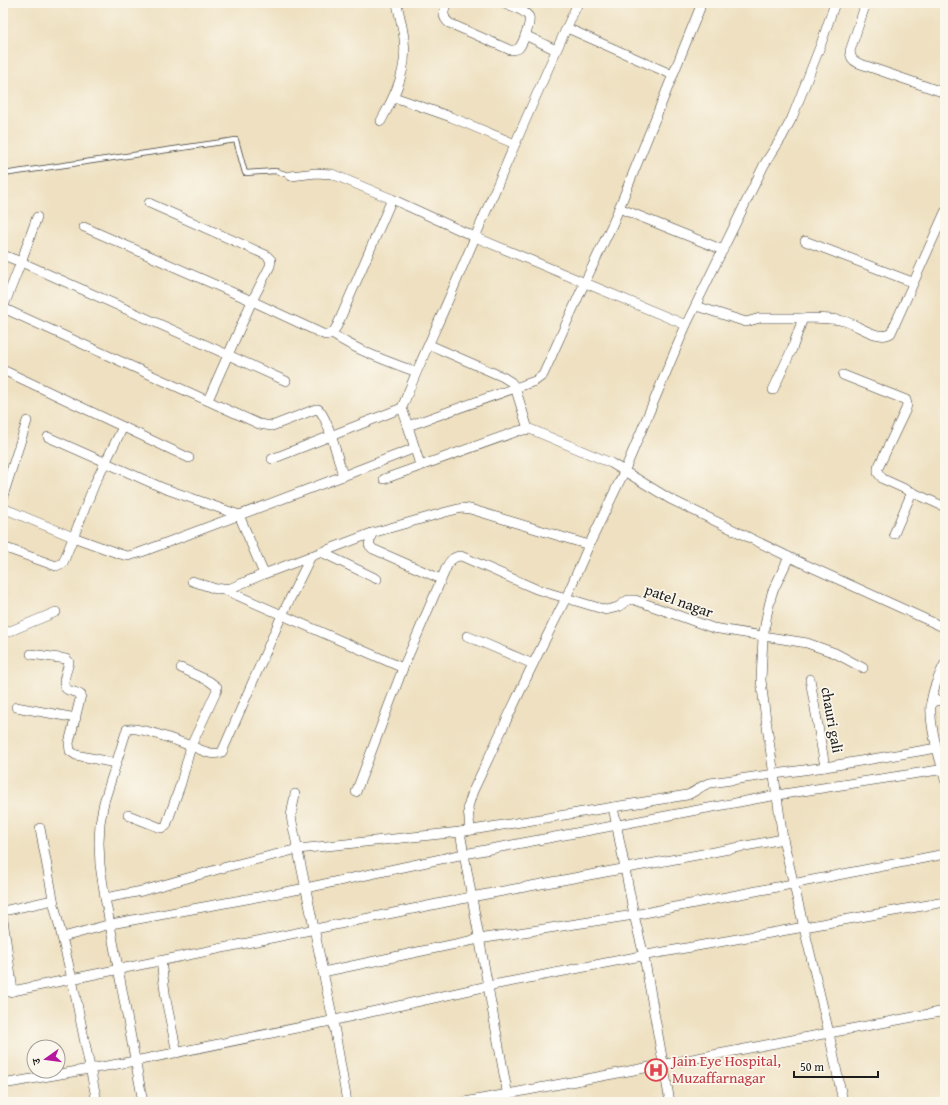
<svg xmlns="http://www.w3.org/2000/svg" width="948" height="1105" viewBox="0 0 948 1105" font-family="'Gentium Book Plus','Noto Serif Devanagari',serif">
<rect width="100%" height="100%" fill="#fbf7ec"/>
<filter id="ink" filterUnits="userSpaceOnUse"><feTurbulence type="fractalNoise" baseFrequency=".025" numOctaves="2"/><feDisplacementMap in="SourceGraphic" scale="8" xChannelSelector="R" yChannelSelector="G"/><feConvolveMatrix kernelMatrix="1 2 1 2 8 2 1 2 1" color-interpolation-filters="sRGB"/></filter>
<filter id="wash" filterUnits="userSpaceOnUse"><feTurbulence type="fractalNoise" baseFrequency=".012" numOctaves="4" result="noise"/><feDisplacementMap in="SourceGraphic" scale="16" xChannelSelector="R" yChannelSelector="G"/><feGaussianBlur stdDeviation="0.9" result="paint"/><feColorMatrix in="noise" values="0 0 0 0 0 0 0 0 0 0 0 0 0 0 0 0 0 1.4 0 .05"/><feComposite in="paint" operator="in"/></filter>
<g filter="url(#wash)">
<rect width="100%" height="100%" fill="#eee0c0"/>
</g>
<g filter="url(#ink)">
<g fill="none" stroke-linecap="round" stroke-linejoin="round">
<!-- lane casing -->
<g stroke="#3c3935" stroke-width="6">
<path id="lane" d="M3,174L236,140L245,173L276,171L291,176"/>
</g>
<!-- street casing -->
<g stroke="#3c3935" stroke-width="10">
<g id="street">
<path d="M447,3C443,11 442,17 449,23L510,50C513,50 517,50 519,48C523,43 531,23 529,17C525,10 511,6 504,3"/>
<path d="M578,3C534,97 494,193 453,289C436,329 417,368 402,408L408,426L535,381L543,375L585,282L613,223L700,8"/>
<path d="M866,3L850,51C851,58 852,60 858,63L945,93"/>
<path d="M567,28L673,75"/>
<path d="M525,35L556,50"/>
<path d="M394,97L451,117L515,144"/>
<path d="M381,121C395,95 408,70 404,39C403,27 399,15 397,3"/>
<path d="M291,176L316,173L332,174L392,199L475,237L686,325"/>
<path d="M149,203L266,255L271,260L270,266L252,301L208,400"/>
<path d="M619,208L723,250"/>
<path d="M37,217L21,262L286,381"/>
<path d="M84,227L252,301L325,335C332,335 334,331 337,326L392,199"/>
<path d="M805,241L912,282"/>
<path d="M3,255L21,262L3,308L259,424L272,426L316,409H318C328,417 339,462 343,476L139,553L128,556L120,554L73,537L3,508"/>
<path d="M696,306L746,322L760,318H803"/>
<path d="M332,334C358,351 387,361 416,372"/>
<path d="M430,345L503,377L511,382L515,387L528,429"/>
<path d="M3,370L189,458"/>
<path d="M843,375L906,400L907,404L906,409L878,468V473L883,479L945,507"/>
<path d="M773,390L792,349L803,318C817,318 831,318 844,321C857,324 879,342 891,333L945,212"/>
<path d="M408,426L420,465"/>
<path d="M48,437L163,488L239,515L264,574"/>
<path d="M272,459L402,408"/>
<path d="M343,476L415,448"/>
<path d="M384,479L518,431L530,429L611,463L670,499L789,557L945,628"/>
<path d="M3,496L27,421"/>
<path d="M372,533L369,545L373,549L441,579"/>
<path d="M894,534L912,492"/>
<path d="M3,547L56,566L63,563L95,483L123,427"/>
<path d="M321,552L377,579"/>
<path d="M789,557L772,593L767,614L763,637L761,680L765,712L783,839L829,1033L843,1102"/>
<path d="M192,581L216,589L231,588L264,574L372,533L446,512L462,508L470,509L589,545"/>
<path d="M225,590L403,668"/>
<path d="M3,634L56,612"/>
<path d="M467,636L533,664"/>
<path d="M31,654L66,659L69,662C68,669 59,686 68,690C73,692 77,692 81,695L69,743L70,751L76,755L115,763"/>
<path d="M945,663C939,675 932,690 931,704C929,729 940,756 945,780"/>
<path d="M181,668L209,681L217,687V690L191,746C199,749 214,757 222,752L282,615L311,556"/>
<path d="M810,679L825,767"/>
<path d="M931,702L945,699"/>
<path d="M16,707L76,718"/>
<path d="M356,792L403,668L447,566C450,560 454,556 461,556L536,589L606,610L618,607L628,600H635L713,628L807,643L835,653L863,668"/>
<path d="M295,794L291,816L292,822L333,1020L347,1102"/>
<path d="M613,807L634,915L644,956L670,1102"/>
<path d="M128,815L161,828L166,826L181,783L191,746C177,741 139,726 127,729L104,802L100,823L99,843L100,865L105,898L143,1102"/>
<path d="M40,828L54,904L72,979L97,1102"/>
<path d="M470,830L468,807L473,791L533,664L566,598L589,545L624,472L686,325L764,165L782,137L792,118L821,44L835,3"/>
<path d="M460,832L509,1102"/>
<path d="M105,898L142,891L226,867L298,849L460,832L687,795C696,792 701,785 710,783L825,767L937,748"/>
<path d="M3,911L53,900"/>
<path d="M3,920L13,991"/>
<path d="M63,937L111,924L306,888L464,854L777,795L945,769"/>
<path d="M161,961L166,1000L177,1053"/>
<path d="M323,972L479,939L634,915L945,854"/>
<path d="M3,993L471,897L783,839"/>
<path d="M3,1084L135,1061L326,1022L488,986L641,956L945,902"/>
<path d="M465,1102L945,1011"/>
</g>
</g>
<!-- lane -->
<use href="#lane" stroke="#fff" stroke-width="4.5"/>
<!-- street -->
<use href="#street" stroke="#fff" stroke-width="9"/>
</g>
</g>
<!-- icons -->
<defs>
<g id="hospital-ring" transform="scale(1.15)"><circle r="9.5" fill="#fbf7ec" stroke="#e0444e" stroke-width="1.5"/><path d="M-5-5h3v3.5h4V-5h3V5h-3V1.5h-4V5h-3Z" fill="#e0444e"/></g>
</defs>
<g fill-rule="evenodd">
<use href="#hospital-ring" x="656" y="1070"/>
</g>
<g text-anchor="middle" stroke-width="3.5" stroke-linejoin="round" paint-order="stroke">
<!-- street labels -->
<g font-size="15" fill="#1c1c1c" stroke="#fbf7ec">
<text transform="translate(679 601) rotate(20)" y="5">patel nagar</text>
<text transform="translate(832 720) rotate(80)" y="5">chauri gali</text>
</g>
<!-- health labels -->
<g font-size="15" fill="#be3a42" stroke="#fbf7ec" text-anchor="start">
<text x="672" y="1066">Jain Eye Hospital,<tspan x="672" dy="17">Muzaffarnagar</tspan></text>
</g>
</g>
<!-- margin -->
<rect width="948" height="1105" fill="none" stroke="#fbf7ec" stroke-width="16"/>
<!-- north arrow -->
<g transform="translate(46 1059) rotate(256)"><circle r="19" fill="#fbf7ec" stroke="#a29f99"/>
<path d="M0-3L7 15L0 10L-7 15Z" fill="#b5179e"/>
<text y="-6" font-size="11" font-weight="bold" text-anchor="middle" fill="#1c1c1c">उ</text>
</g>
<!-- scale -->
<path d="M794 1071v6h84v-6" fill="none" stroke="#1c1c1c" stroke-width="2"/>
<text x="800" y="1071" font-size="12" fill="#1c1c1c" stroke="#fbf7ec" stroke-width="3" paint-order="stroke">50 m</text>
</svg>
